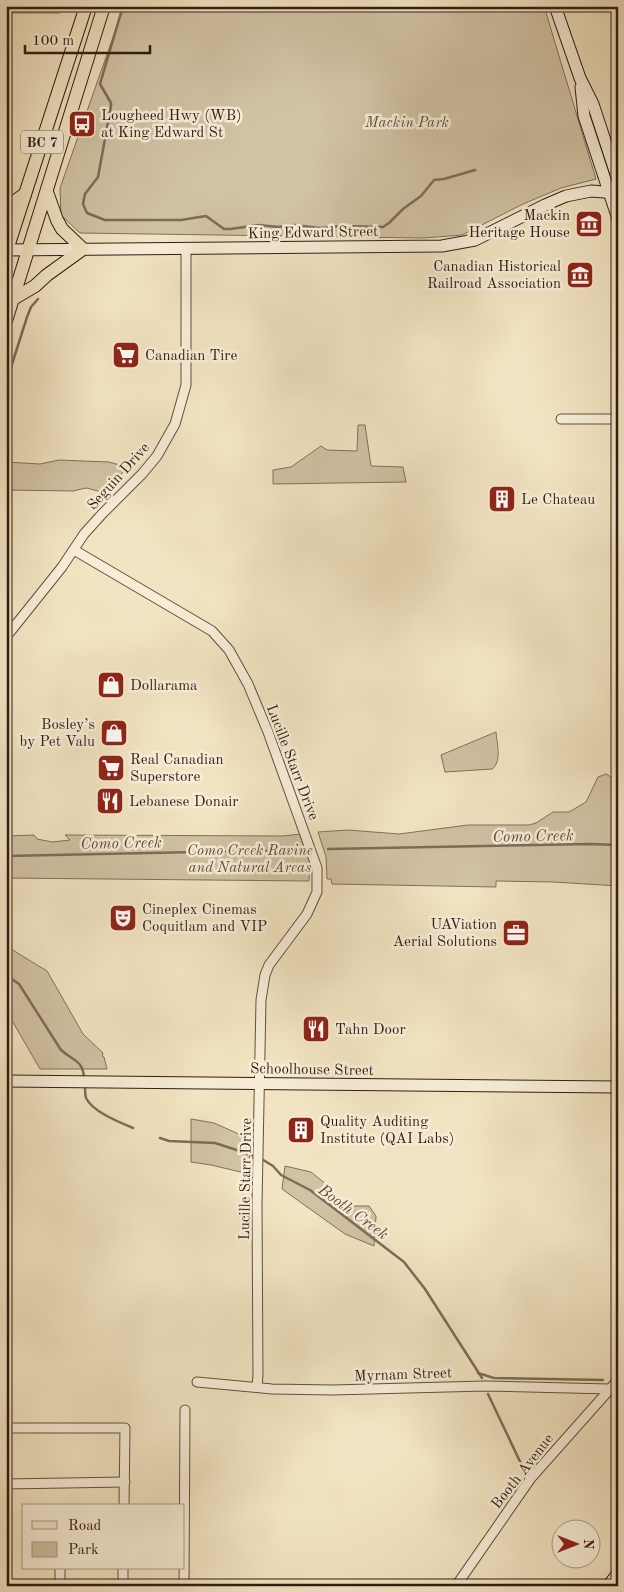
<svg xmlns="http://www.w3.org/2000/svg" width="624" height="1592" viewBox="0 0 624 1592" font-family="'Old Standard TT',serif">
<rect width="100%" height="100%" fill="#f2e4c2"/>
<filter id="stains"><feTurbulence type="fractalNoise" baseFrequency=".004" numOctaves="4"/><feColorMatrix values="0 0 0 0 .2 0 0 0 0 .09 0 0 0 0 .02 0 0 0 .5 -.17"/></filter>
<radialGradient id="worn" r=".72"><stop offset=".6" stop-color="#630" stop-opacity="0"/><stop offset="1" stop-color="#630" stop-opacity=".3"/></radialGradient>
<!-- green -->
<g fill="#d1c2a4" stroke="#80705c">
<path d="M6,6H63L60,13H6Z"/>
<path d="M124,6H544L596,179L561,188L523,204L462,235L424,238L80,233L61,215L60,188Z"/>
<path d="M358,425H365L371,466L403,467L406,482L273,484V470L291,467L321,446L327,450L357,451Z"/>
<path d="M59,460L109,462L127,467L106,493L86,488L73,491L6,490V462L40,464Z"/>
<path d="M496,732C497,743 502,762 492,769L445,772L441,755Z"/>
<path d="M606,774L616,780L618,786V886L554,882L496,881V887L332,884L331,879H327L326,857L318,832L348,830L399,834L468,825H529L536,823L553,812H569L586,802L598,777Z"/>
<path d="M301,834L310,858L309,881L6,878V836L34,835L37,839L52,842L70,840L65,835L283,836Z"/>
<path d="M6,946L47,971L83,1034L103,1053L102,1056L104,1057L107,1069H40L6,1010Z"/>
<path d="M191,1119L214,1123L250,1139L249,1174L211,1165L191,1162Z"/>
<path d="M285,1166L311,1172L327,1185L342,1206H369L376,1216L374,1246L345,1234L282,1189Z"/>
</g>
<g fill="none" stroke-linecap="round" stroke-linejoin="round">
<!-- stream -->
<g stroke="#7d6c58" stroke-width="2.5">
<path d="M123,6L100,84L111,103V106L98,177L85,194L83,204L87,213L105,220H181L206,216L224,229H230L259,225L278,227L294,225L320,228L340,226L383,227L389,223L403,209L421,196L434,180L444,179L475,170"/>
<path d="M137,6L142,8L158,6"/>
<path d="M441,6L465,10"/>
<path d="M6,383L27,317L31,307L38,299"/>
<path d="M328,849L590,844L618,845"/>
<path d="M6,856L297,850"/>
<path d="M6,975L19,984L61,1050C73,1061 83,1060 84,1078"/>
<path d="M85,1086C85,1090 85,1094 86,1098C93,1112 119,1122 133,1128"/>
<path d="M160,1138L169,1141L215,1143L255,1156"/>
<path d="M260,1158L273,1166L281,1175L310,1190L404,1262L425,1289L482,1378"/>
<path d="M478,1373L494,1378L603,1380"/>
<path d="M488,1394L524,1470"/>
</g>
<!-- street casing -->
<g stroke="#604f3f" stroke-width="11">
<g id="street">
<path d="M561,419H618"/>
<path d="M74,550L212,631L229,650L248,684L268,732L317,868V892L307,914L269,965L265,975L261,1000L257,1205L258,1375L257,1387"/>
<path d="M6,637L62,567L84,534L102,514L142,474L157,456L175,424L186,385V249"/>
<path d="M197,1382L272,1389L332,1390L485,1386L609,1389"/>
<path d="M6,1428H125L124,1506"/>
<path d="M6,1484L125,1482"/>
<path d="M60,1568V1586"/>
<path d="M123,1586V1568"/>
<path d="M184,1586L185,1410"/>
<path d="M456,1586L531,1478L618,1380"/>
</g>
</g>
<!-- secondary casing -->
<g stroke="#301d13" stroke-width="13">
<g id="secondary">
<path d="M555,6L580,78L593,104L618,180"/>
<path d="M581,87L584,116L618,219"/>
<path d="M6,250L442,246L475,240L545,205L566,196L591,191L618,193"/>
<path d="M6,1081L618,1087"/>
<path d="M608,1586L618,1573"/>
</g>
</g>
<!-- primary casing -->
<g stroke="#301d13" stroke-width="14">
<g id="primary">
<path d="M6,213L11,204L25,194"/>
<path d="M6,253L86,6"/>
<path d="M13,299L35,286L47,275L83,249L62,229L57,220L47,192"/>
<path d="M6,321L104,6"/>
</g>
</g>
<!-- street -->
<use href="#street" stroke="#f7edd7" stroke-width="9"/>
<!-- secondary -->
<use href="#secondary" stroke="#f7edd7" stroke-width="11"/>
<!-- primary -->
<use href="#primary" stroke="#f2e4c2" stroke-width="12"/>
</g>
<!-- icons -->
<defs>
<g id="bus-square" transform="scale(1.4375)"><rect x="-9" y="-9" width="18" height="18" rx="4" fill="#8f2418" stroke="#f7edd7"/><path d="M-5-6H5V4H4V6H2V4H-2V6H-4V4H-5ZM-3.5-4V0h7V-4ZM-3.5 1.2v1.5H-2V1.2ZM2 1.2v1.5H3.5V1.2Z" fill="#fff"/></g>
<g id="museum-square" transform="scale(1.4375)"><rect x="-9" y="-9" width="18" height="18" rx="4" fill="#8f2418" stroke="#f7edd7"/><path d="M0-6L6-3V-2H-6V-3ZM-5-1h2V3h-2ZM-1-1h2V3h-2ZM3-1h2V3H3ZM-6 4H6V6H-6Z" fill="#fff"/></g>
<g id="supermarket-square" transform="scale(1.4375)"><rect x="-9" y="-9" width="18" height="18" rx="4" fill="#8f2418" stroke="#f7edd7"/><path d="M-6-5.5h2.5l.6 2H6L4.5 2H-2.5L-4.4-4H-6ZM-1.5 3.2a1.3 1.3 0 1 0 .1 0ZM3 3.2a1.3 1.3 0 1 0 .1 0Z" fill="#fff"/></g>
<g id="building-square" transform="scale(1.4375)"><rect x="-9" y="-9" width="18" height="18" rx="4" fill="#8f2418" stroke="#f7edd7"/><path d="M-4-6H4V6H1V3H-1V6H-4ZM-2.5-4.3h1.7v1.8h-1.7ZM.8-4.3h1.7v1.8H.8ZM-2.5-1h1.7V.8h-1.7ZM.8-1h1.7V.8H.8Z" fill="#fff"/></g>
<g id="shop-square" transform="scale(1.4375)"><rect x="-9" y="-9" width="18" height="18" rx="4" fill="#8f2418" stroke="#f7edd7"/><path d="M-5-2.5h2.3a2.7 3.5 0 0 1 5.4 0H5L5.5 6h-11ZM-1.5-2.5h3a1.5 2.3 0 0 0-3 0Z" fill="#fff"/></g>
<g id="restaurant-square" transform="scale(1.4375)"><rect x="-9" y="-9" width="18" height="18" rx="4" fill="#8f2418" stroke="#f7edd7"/><path d="M-5-6h1v4h1v-4h1v4h1v-4h1v5L-1.5 .5V6h-2V.5L-5-1ZM5-6V6H3V1.5H1.5Q1.5-4 5-6Z" fill="#fff"/></g>
<g id="theatre-square" transform="scale(1.4375)"><rect x="-9" y="-9" width="18" height="18" rx="4" fill="#8f2418" stroke="#f7edd7"/><path d="M-5-5.5Q0-4 5-5.5V0Q5 5 0 6Q-5 5-5 0ZM-3.3-2.5H-1v1.5H-3.3ZM1-2.5H3.3v1.5H1ZM-2.8 1Q0 5.5 2.8 1Z" fill="#fff"/></g>
<g id="office-square" transform="scale(1.4375)"><rect x="-9" y="-9" width="18" height="18" rx="4" fill="#8f2418" stroke="#f7edd7"/><path d="M-6-3h4V-5.5h4V-3h4V5H-6ZM-1-4.5V-3h2v-1.5ZM-6 0V1H6V0Z" fill="#fff"/></g>
</defs>
<g fill-rule="evenodd">
<use href="#bus-square" x="82" y="124"/>
<use href="#museum-square" x="589" y="224"/>
<use href="#museum-square" x="580" y="275"/>
<use href="#supermarket-square" x="126" y="355"/>
<use href="#building-square" x="502" y="499"/>
<use href="#shop-square" x="111" y="685"/>
<use href="#shop-square" x="114" y="733"/>
<use href="#supermarket-square" x="111" y="768"/>
<use href="#restaurant-square" x="110" y="801"/>
<use href="#theatre-square" x="123" y="918"/>
<use href="#office-square" x="516" y="933"/>
<use href="#restaurant-square" x="316" y="1029"/>
<use href="#building-square" x="301" y="1130"/>
</g>
<g text-anchor="middle" stroke-width="5" stroke-linejoin="round" paint-order="stroke">
<!-- shield labels -->
<rect fill="#f7edd7" stroke="#6c5b4e" stroke-width="1" x="21" y="130.5" width="42" height="23" rx="4"/>
<g font-size="14" font-weight="bold" fill="#301d13">
<text x="42" y="147">BC 7</text>
</g>
<!-- poi labels -->
<g font-size="15" fill="#301d13" stroke="#f7edd7" text-anchor="start">
<text x="101" y="120">Lougheed Hwy (WB)<tspan x="101" dy="17">at King Edward St</tspan></text>
<text x="570" y="220" text-anchor="end">Mackin<tspan x="570" dy="17">Heritage House</tspan></text>
<text x="561" y="271" text-anchor="end">Canadian Historical<tspan x="561" dy="17">Railroad Association</tspan></text>
<text x="145" y="360">Canadian Tire</text>
<text x="521" y="504">Le Chateau</text>
<text x="130" y="690">Dollarama</text>
<text x="95" y="729" text-anchor="end">Bosley’s<tspan x="95" dy="17">by Pet Valu</tspan></text>
<text x="130" y="764">Real Canadian<tspan x="130" dy="17">Superstore</tspan></text>
<text x="129" y="806">Lebanese Donair</text>
<text x="142" y="914">Cineplex Cinemas<tspan x="142" dy="17">Coquitlam and VIP</tspan></text>
<text x="497" y="929" text-anchor="end">UAViation<tspan x="497" dy="17">Aerial Solutions</tspan></text>
<text x="335" y="1034">Tahn Door</text>
<text x="320" y="1126">Quality Auditing<tspan x="320" dy="17">Institute (QAI Labs)</tspan></text>
</g>
<!-- park labels -->
<g font-size="15" font-style="italic" fill="#604f3e" stroke="#f7edd7">
<text x="407" y="127">Mackin Park</text>
<text x="250" y="855">Como Creek Ravine<tspan x="250" dy="17">and Natural Areas</tspan></text>
</g>
<!-- street labels -->
<g font-size="15" fill="#301d13" stroke="#f7edd7">
<text transform="translate(313 232) rotate(-1)" y="5">King Edward Street</text>
<text transform="translate(118 476) rotate(-48)" y="5">Seguin Drive</text>
<text transform="translate(293 762) rotate(69)" y="5">Lucille Starr Drive</text>
<text transform="translate(312 1069) rotate(1)" y="5">Schoolhouse Street</text>
<text transform="translate(245 1179) rotate(-89)" y="5">Lucille Starr Drive</text>
<text transform="translate(403 1374) rotate(-2)" y="5">Myrnam Street</text>
<text transform="translate(522 1471) rotate(-52)" y="5">Booth Avenue</text>
</g>
<!-- water labels -->
<g font-size="16" font-style="italic" fill="#5d4b3b" stroke="#f7edd7">
<text transform="translate(533 835) rotate(-1)" y="6">Como Creek</text>
<text transform="translate(121 842) rotate(-1)" y="6">Como Creek</text>
<text transform="translate(354 1211) rotate(36)" y="6">Booth Creek</text>
</g>
</g>
<!-- margin -->
<rect width="624" height="1592" fill="none" stroke="#f2e4c2" stroke-width="25"/>
<rect x="8" y="8" width="609" height="1577" fill="none" stroke="#301d13" stroke-width="2.5"/>
<rect x="12" y="12" width="599" height="1567" fill="none" stroke="#301d13"/>
<!-- legend -->
<rect x="22" y="1504" width="162" height="65" fill="#f7edd7" stroke="#a79a89"/>
<rect x="32" y="1521" width="25" height="8" fill="#f2e4c2" stroke="#a79a89"/>
<text x="68" y="1530" font-size="15" fill="#301d13">Road</text>
<rect x="32" y="1542" width="25" height="15" fill="#d1c2a4" stroke="#a79a89"/>
<text x="68" y="1554" font-size="15" fill="#301d13">Park</text>
<!-- north arrow -->
<g transform="translate(576 1544) rotate(90)"><circle r="24" fill="#f7edd7" stroke="#a79a89"/>
<path d="M0-4L9 19L0 12L-9 19Z" fill="#8f2418"/>
<text y="-8" font-size="14" font-weight="bold" text-anchor="middle" fill="#301d13">N</text>
</g>
<!-- scale -->
<path d="M25 45v8h125v-8" fill="none" stroke="#301d13" stroke-width="2.5"/>
<text x="32" y="45" font-size="15" fill="#301d13" stroke="#f7edd7" stroke-width="4" paint-order="stroke">100 m</text>
<rect width="100%" height="100%" filter="url(#stains)"/>
<rect width="100%" height="100%" fill="url(#worn)"/>
</svg>
